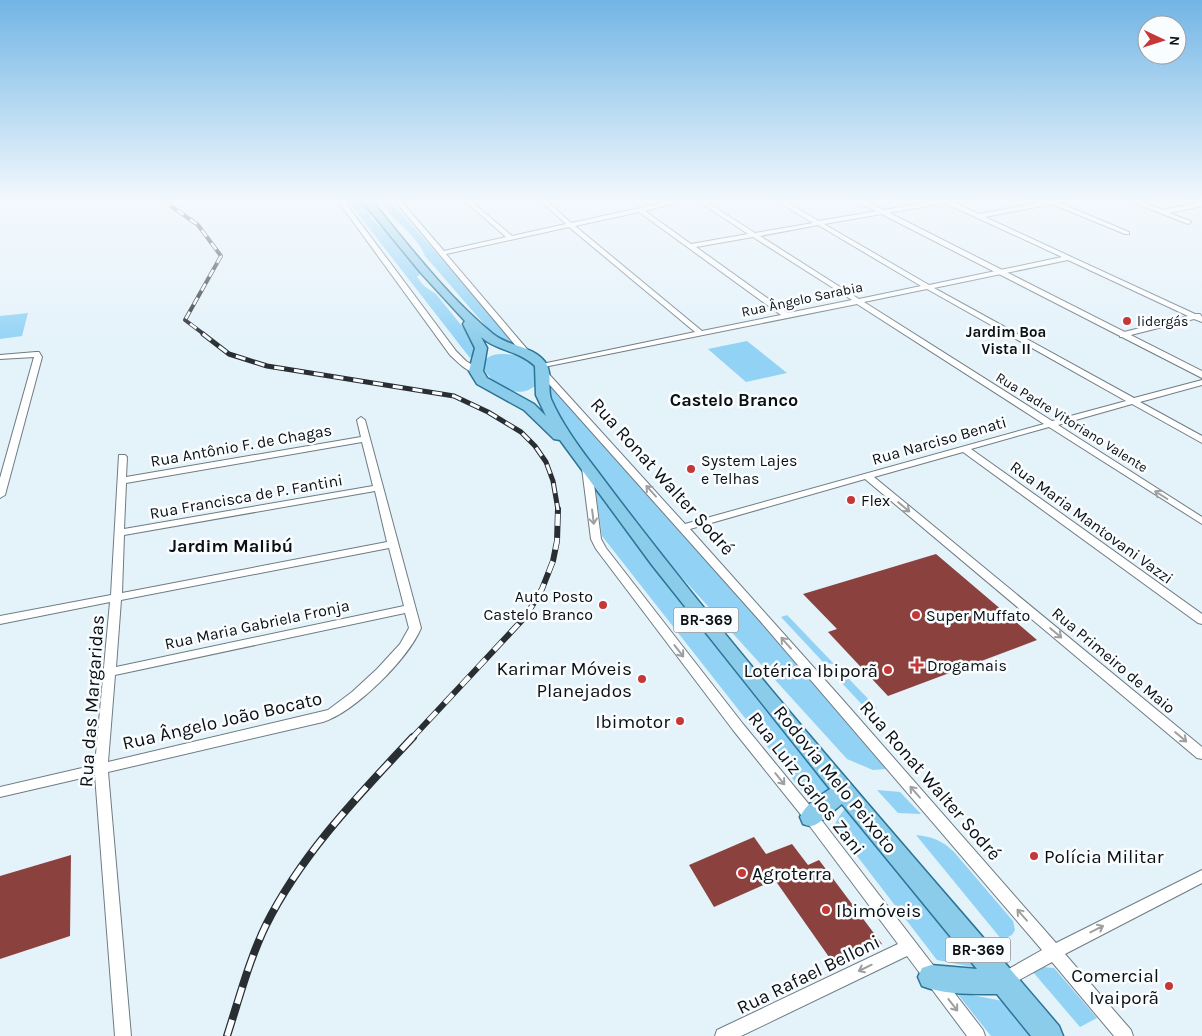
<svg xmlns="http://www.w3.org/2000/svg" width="1202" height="1036" viewBox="0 0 1202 1036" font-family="Karla,sans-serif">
<rect width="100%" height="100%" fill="#e4f2fa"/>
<!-- green -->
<g fill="#91d2f5">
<path d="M348,201H360L368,209L371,217L377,224L388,233L420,274L417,277L424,286L436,294L474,341L478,349L470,358Z"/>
<path d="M382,201H389L403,215L519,346L496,338L425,256C418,239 403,227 391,215C387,211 386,205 382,201Z"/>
<path d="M28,313L22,336L0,339V316Z"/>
<path d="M747,341L787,373L746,382L708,349Z"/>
<path d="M505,354L517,355L536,367V385C517,402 490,384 482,365C486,355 495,354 505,354Z"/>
<path d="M542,366L886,769L873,770L847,759L655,548L572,448L546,399Z"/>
<path d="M594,482L832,786L814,806L602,536Z"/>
<path d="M787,615L790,618L834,664L824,663L781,617Z"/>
<path d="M846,676L877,708L868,711L840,681Z"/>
<path d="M877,790L900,792L921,814L898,813Z"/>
<path d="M847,806L982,969L937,960L834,826L840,815Z"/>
<path d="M916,835C932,837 942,840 954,852L1013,921L1015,930L1012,935L1002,940Z"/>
<path d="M1042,967L1054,968L1097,1018L1080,1027L1033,972Z"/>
<path d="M956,992L1003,1001L1032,1036H991Z"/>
</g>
<!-- building -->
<g fill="#8b413d">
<path d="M936,554L1037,640L888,696L828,632L837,629L803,594Z"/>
<path d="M754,837L766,854L792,844L808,865L819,860L882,944L836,967L775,880L714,907L689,865Z"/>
<path d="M71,855L70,936L0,959V876Z"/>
</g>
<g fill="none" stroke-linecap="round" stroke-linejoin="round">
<!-- street casing -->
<g stroke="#6f7c83" stroke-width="2">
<g id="street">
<path d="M338,201H344L456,351L466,361L479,369V373C468,374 458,362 450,355Z"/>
<path d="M395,201H401L444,251L506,237L465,201H471L512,236L566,224L541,201H547L571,223L672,201H683L645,211L691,244L748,234L698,201H705L755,233L813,223L777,201H784L819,221L936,201H951L979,214L1047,201H1055L1129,232V234H1125L1052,204L985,217L1195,314H1200L1202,317V322L1194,319L1123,337H1120V333L1188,316L1068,260L934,288L1134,398L1202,380V385L1140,402L1202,436V443L1132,404L1058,425L1202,517V524L1049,427L971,449L1202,614V624L1198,623L963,452L874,477L1202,747V759L1197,758L865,479L690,529L842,699L1056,943L1202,870V883L1065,954L1131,1030L1133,1036H1114L1052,962L1010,985L1004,988L998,985L996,980L998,975L1042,950L761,622L540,374L544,372H547L685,524L1044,424L857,304L539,368L538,366L542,364L695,332L569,227L446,254L533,356L529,358H526ZM945,203L1062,257L929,285L824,224ZM639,212L781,315L702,331L575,226ZM818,225L921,286L859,299L760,236ZM753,237L852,300L788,313L696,247ZM927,289L1126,401L1052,421L864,302Z"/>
<path d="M1130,201H1138L1163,210L1202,202V206L1169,213L1190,221L1191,222L1188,224Z"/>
<path d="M36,352H39L42,357L5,495L0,498V478L34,357L0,359V355Z"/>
<path d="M361,417L365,420L421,628C408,659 355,712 323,722L108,772L131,1036H115L95,775L0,797V787L95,765L110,602L0,624V616L111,595L119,455H125L127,457L126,477L361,437L357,420ZM362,442L373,486L124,529L126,483ZM375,491L387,542L122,593L124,535ZM389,548L404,606L116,667L121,600ZM405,613L409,628L400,644L377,669L352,692L328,710L108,762L115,675Z"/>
<path d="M587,465L592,468L601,539L606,548L743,724L816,813L983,1030L985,1036H967L907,956L741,1036H715L717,1030L898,944L806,821L733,730L596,549L591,539L582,468Z"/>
</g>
</g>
<!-- secondary casing -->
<g stroke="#6f7c83" stroke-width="2">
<path id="secondary" d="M856,201H866L1202,371V378Z"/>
</g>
<!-- primary casing -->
<g stroke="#2c7495" stroke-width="3">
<path id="primary" d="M362,201H372C410,247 447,296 493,334C509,347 533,346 545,362C553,373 547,387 551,399C562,424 579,447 595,468C740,662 902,842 1059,1026L1063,1036H1031L997,994C972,994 945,995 922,986L918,977L922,968L931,965L977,969L842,804C835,809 818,826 811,826C808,826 806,825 803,824L800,817C806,804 818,797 830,789L652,565L560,440L554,439L524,410L477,384L469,371L475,348L463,324L465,321L421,273ZM481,337C497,351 520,351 535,366L536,395L546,416L534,404L487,378L483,371L487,348Z"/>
</g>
<!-- street -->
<use href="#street" fill="#fff" fill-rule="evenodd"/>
<!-- secondary -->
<use href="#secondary" fill="#fff" fill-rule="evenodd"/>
<!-- primary -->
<use href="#primary" fill="#8bccea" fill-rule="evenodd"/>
<!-- rail-far3 casing -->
<g stroke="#282e32" stroke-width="4">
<path id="rail-far3" d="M164,201L198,225L221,256L185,320L205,335"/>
</g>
<!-- rail-far2 casing -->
<g stroke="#282e32" stroke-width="5">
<path id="rail-far2" d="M203,334L229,354L267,366L454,396L488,412L521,432L535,446L546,462L553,481L558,510"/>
</g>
<!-- rail-far1 casing -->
<g stroke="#282e32" stroke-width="6">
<path id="rail-far1" d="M412,738L526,616L542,589L553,561L557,541L558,509"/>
</g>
<!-- rail casing -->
<g stroke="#282e32" stroke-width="8">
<path id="rail" d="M227,1036C239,999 249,960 266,925C302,853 359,795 413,737"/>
</g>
<!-- rail-far3 -->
<use href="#rail-far3" stroke="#fafdff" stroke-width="2.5" stroke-dasharray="8" stroke-linecap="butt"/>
<!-- rail-far2 -->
<use href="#rail-far2" stroke="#fafdff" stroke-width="3" stroke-dasharray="10" stroke-linecap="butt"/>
<!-- rail-far1 -->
<use href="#rail-far1" stroke="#fafdff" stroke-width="4.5" stroke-dasharray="12" stroke-linecap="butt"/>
<!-- rail -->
<use href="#rail" stroke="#fafdff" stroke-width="5.5" stroke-dasharray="17" stroke-linecap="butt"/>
</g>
<!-- one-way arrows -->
<defs><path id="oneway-shaft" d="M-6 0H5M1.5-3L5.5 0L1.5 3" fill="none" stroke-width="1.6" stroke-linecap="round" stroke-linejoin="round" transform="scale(1.25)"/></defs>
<g stroke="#9d9fa0">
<use href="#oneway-shaft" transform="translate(651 491) rotate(-132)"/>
<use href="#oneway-shaft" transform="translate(1161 495) rotate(-148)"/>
<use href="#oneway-shaft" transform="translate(904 507) rotate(40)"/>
<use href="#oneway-shaft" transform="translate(593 517) rotate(83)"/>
<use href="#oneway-shaft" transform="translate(1056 633) rotate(40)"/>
<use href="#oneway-shaft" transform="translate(786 643) rotate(-131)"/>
<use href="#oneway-shaft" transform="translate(679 651) rotate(52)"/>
<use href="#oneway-shaft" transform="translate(1181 737) rotate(40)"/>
<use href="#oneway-shaft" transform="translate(780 779) rotate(51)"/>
<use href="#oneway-shaft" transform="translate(915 792) rotate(-131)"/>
<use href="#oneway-shaft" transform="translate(1022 915) rotate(-131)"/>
<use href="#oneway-shaft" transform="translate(1097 929) rotate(-27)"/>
<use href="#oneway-shaft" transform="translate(865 968) rotate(154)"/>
<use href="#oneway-shaft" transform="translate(953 1005) rotate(52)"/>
</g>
<!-- sky -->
<linearGradient id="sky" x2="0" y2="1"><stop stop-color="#72b5e5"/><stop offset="0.58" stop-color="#f3f9fd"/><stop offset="1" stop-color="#f3f9fd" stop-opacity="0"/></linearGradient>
<rect width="1202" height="346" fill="url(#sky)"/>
<!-- markers -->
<g fill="#c63738" stroke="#fafdff" stroke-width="2">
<circle cx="1127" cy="321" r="5"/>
<circle cx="691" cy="469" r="5"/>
<circle cx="851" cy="500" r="5"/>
<circle cx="603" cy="605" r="5"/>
<circle cx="916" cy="615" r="5"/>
<path d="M914.5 657.5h5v5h5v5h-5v5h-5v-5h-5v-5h5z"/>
<circle cx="888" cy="670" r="5"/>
<circle cx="642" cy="679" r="5"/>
<circle cx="680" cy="721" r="5"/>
<circle cx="1034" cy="856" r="5"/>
<circle cx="742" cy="873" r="5"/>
<circle cx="826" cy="910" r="5"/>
<circle cx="1169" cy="986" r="5"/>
</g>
<g text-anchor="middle" stroke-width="5" stroke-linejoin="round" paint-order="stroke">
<!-- far-street labels -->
<g font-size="14" fill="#0a0f12" stroke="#fafdff">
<text transform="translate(802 299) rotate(-12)" y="5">Rua Ângelo Sarabia</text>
<text transform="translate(1072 422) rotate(32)" y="5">Rua Padre Vitoriano Valente</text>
</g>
<!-- far-poi labels -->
<g font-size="14" fill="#0a0f12" stroke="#fafdff" text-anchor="start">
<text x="1137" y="326">lidergás</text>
</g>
<!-- far-neighbourhood labels -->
<g font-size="15" font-weight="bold" fill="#0a0f12" stroke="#fafdff">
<text x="1006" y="337">Jardim Boa<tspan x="1006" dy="17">Vista II</tspan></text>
</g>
<!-- shield labels -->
<g fill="#fafdff" stroke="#525659" stroke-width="1">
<rect x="673.5" y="607.5" width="65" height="25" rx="4"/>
<rect x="945.5" y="937.5" width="65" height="25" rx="4"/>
</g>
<g font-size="15" font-weight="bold" fill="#0a0f12">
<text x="706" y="625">BR-369</text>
<text x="978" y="955">BR-369</text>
</g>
<!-- street labels -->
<g font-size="16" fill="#0a0f12" stroke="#fafdff">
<text transform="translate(939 440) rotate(-16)" y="6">Rua Narciso Benati</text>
<text transform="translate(241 445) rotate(-10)" y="6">Rua Antônio F. de Chagas</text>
<text transform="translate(246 496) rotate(-10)" y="6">Rua Francisca de P. Fantini</text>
<text transform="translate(1092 522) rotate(36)" y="6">Rua Maria Mantovani Vazzi</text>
<text transform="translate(257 624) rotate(-12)" y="6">Rua Maria Gabriela Fronja</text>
<text transform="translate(1114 660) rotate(40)" y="6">Rua Primeiro de Maio</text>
</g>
<!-- poi labels -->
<g font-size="16" fill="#0a0f12" stroke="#fafdff" text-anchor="start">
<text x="701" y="466">System Lajes<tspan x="701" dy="18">e Telhas</tspan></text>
<text x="861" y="506">Flex</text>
<text x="593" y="602" text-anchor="end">Auto Posto<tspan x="593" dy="18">Castelo Branco</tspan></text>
<text x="926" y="621">Super Muffato</text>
<text x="927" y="671">Drogamais</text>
</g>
<!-- neighbourhood labels -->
<g font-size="18" font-weight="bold" fill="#0a0f12" stroke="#fafdff">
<text x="734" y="406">Castelo Branco</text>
<text x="231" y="552">Jardim Malibú</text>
</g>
<!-- near-street labels -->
<g font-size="19" fill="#0a0f12" stroke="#fafdff">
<text transform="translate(663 476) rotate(48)" y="7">Rua Ronat Walter Sodré</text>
<text transform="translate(91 701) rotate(-86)" y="7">Rua das Margaridas</text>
<text transform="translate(222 720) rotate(-13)" y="7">Rua Ângelo João Bocato</text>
<text transform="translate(836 779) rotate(51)" y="7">Rodovia Melo Peixoto</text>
<text transform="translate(931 780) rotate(49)" y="7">Rua Ronat Walter Sodré</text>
<text transform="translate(807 783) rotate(52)" y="7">Rua Luiz Carlos Zani</text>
<text transform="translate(808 974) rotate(-26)" y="7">Rua Rafael Belloni</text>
</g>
<!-- near-poi labels -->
<g font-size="19" fill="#0a0f12" stroke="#fafdff" text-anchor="end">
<text x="632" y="675">Karimar Móveis<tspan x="632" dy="22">Planejados</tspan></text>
<text x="878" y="677">Lotérica Ibiporã</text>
<text x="670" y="728">Ibimotor</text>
<text x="1044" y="863" text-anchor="start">Polícia Militar</text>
<text x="752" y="880" text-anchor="start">Agroterra</text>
<text x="836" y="917" text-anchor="start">Ibimóveis</text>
<text x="1159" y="982">Comercial<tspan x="1159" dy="22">Ivaiporã</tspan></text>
</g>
</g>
<!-- north arrow -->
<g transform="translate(1162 40) rotate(94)"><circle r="24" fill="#fafdff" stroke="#9a9ea0"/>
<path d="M0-4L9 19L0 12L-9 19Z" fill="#c63738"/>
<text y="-8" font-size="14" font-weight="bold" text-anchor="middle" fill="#0a0f12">N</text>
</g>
</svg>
